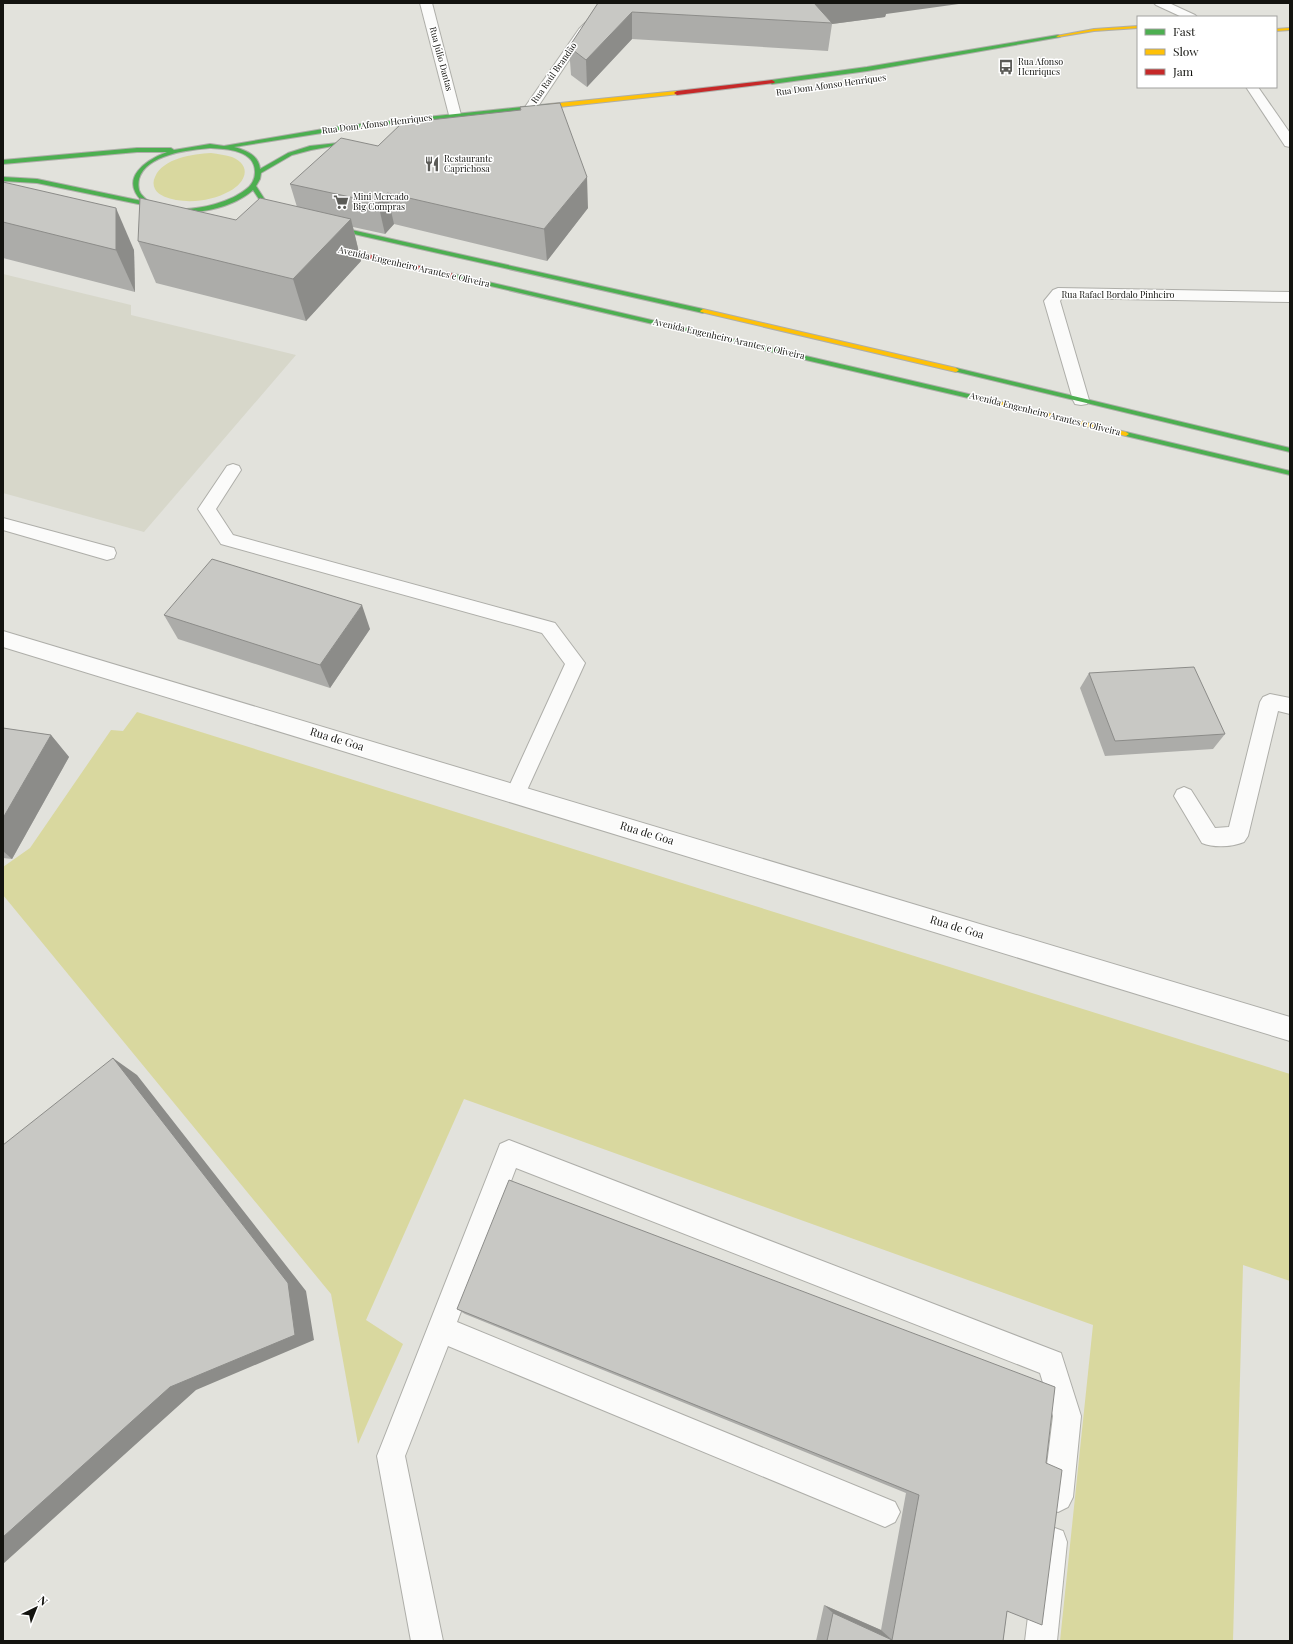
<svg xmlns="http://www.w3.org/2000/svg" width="1293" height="1644" viewBox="0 0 1293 1644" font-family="'Playfair Display',serif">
<rect width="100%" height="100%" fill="#e2e2dc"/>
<!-- built -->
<path fill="#d7d7ca" d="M3,274L131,305V315L296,355L144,532L3,493Z"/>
<!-- green -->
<g fill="#d9d89f">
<path d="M211,153C218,154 226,155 232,157C253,166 245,183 230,191C214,200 194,203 176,200C168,198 159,196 155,189C153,185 153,181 155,177C163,158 193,154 211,153Z"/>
<path d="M137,712L1290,1074V1281L1243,1265L1233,1641H1060L1093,1325L464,1099L366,1320L403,1344L358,1444L331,1294L3,895V867L30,848L111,730L123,731Z"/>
</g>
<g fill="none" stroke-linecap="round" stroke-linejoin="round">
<!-- lane casing -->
<g stroke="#aeaea9" stroke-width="2">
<g id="lane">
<path d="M233,464L239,466L241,470L216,509L233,535L555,623L585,663L523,799L516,802L509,799L506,793L565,664L542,633L221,544L198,509L227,466Z"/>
<path d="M1270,694L1290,698V714L1278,711L1248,836L1244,842C1232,847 1214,848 1202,843L1174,796L1177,790L1184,787L1191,790L1215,828L1229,827L1260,702L1263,697Z"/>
<path d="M509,1140L1061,1353L1081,1416L1073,1497L1068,1507L1058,1512L1048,1507L1043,1497L1053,1416L1040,1373L516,1168L457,1322L895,1502L900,1512L895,1522L885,1527L448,1346L405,1456L443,1641H411L377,1456L500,1144Z"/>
<path d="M1052,1527L1063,1531L1067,1542L1057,1641H1025L1037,1542L1041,1531Z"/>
</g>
</g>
<!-- street casing -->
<g stroke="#aeaea9" stroke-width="2">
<g id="street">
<path d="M420,3H432L461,115L460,118H450L449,115Z"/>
<path d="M605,3H617L587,33L527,123H517L516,120L579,29Z"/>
<path d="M1154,3H1169L1195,15L1197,17H1182L1156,5Z"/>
<path d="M1246,87H1258L1290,133V147L1285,146Z"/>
<path d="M1058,288L1290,292V302L1062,298L1060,301L1089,400L1087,404L1081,405L1075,404L1073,400L1044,301L1053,290Z"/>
<path d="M3,518L114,548L116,553L114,558L107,560L3,530Z"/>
<path d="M3,631L1290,1017V1041L3,647Z"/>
</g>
</g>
<!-- fast casing -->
<g stroke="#aeaea9" stroke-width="2">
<g id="fast">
<path d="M1058,35L1060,36V37L867,71L772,84L769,82L772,80L867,67Z"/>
<path d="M550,104L553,106L552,107L341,130L234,147C245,150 259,155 260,169L288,153L310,146L338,143V145L311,150L292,155L261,173L260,179L256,186L267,203L286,214V216L284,217L263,205L253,190C228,212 178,219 148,206L37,183L3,181V177L37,179L142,201C119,178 146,160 167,152H137L3,164V160L137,148H171L174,150L210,144L224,146L341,126ZM210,148C227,149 255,150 255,172C255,180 251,186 245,190C222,208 161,220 141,194C138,190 138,184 139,179C146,154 189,150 210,148Z"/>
<path d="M325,224L703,309L706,311L703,313L323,227L322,226Z"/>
<path d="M454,274L977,396L980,398L977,400L452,277V275Z"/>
<path d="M956,368L1290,448V452L954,371L953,370Z"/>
<path d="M1124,432H1126L1290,471V475L1126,436L1123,434Z"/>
</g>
</g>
<!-- slow casing -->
<g stroke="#aeaea9" stroke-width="2">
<g id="slow">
<path d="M1138,26V28L1094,31L1058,37L1056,36L1094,29Z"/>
<path d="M1290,28V30L1276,31V29Z"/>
<path d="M677,91L679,92V94L550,108L547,106L550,104Z"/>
<path d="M703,309L956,368L959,370L956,372L701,312L700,311Z"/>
<path d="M975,396H977L1126,432L1129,434L1126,436L977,400L974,398Z"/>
</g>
</g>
<!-- jam casing -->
<g stroke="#aeaea9" stroke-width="2">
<g id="jam">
<path d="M772,80L775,82L774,83L677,95L674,93L677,91Z"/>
<path d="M331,246L454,274L457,276L454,278L329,249V247Z"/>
</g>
</g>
<!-- lane -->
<use href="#lane" fill="#fbfbfa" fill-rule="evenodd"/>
<!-- street -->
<use href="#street" fill="#fbfbfa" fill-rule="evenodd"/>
<!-- fast -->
<use href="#fast" fill="#4caf50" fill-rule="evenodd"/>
<!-- slow -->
<use href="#slow" fill="#ffc107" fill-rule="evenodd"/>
<!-- jam -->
<use href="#jam" fill="#c62828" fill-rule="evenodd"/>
</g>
<!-- wall -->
<g fill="#acaca9">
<path d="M598,3L886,14L885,17L832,24L828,51L632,39L587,87L571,75L569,47Z"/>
<path d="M520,107L588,208L547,261L394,224L385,234L353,227L361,261L306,321L156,283L138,241L297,207L290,184L378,146L520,110Z"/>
<path d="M3,182L134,250L135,292L3,258Z"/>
<path d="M164,615L370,629L330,688L178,639Z"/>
<path d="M1089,673L1225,734L1213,749L1105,756L1080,688Z"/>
<path d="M3,728L51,735L69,757L12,859L3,858Z"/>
<path d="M457,1309L1055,1387L1007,1611L1003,1641H816L824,1605L881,1630L906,1493L465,1314Z"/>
</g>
<!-- shaded-wall -->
<g fill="#8c8c89">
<path d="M812,3H966L886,14L885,17L832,24V23Z"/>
<path d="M632,12V39L587,87L586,60Z"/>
<path d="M587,177L588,208L547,261L544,229Z"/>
<path d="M387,193L394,224L385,234L378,203Z"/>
<path d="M116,208L134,250L135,292L116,250Z"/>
<path d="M351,219L361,261L306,321L293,279Z"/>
<path d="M362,605L370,629L330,688L320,665Z"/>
<path d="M51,735L69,757L12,859L3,851V818Z"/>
<path d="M113,1058L137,1075L306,1291L314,1340L196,1390L3,1564V1537Z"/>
<path d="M824,1605L881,1630L892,1640L833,1613Z"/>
</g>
<!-- building -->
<g fill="#c8c8c4" stroke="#8c8c89">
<path d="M598,3H814L832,23L632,12L586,60L569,47Z"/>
<path d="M560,103L587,177L544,229L387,193L378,203L290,184L341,138L378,146L402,123L521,110L520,107Z"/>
<path d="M3,182L116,208V250L3,222Z"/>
<path d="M140,198L236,220L260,198L351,219L293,279L138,241Z"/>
<path d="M212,559L362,605L320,665L164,615Z"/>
<path d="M1194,667L1225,734L1115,741L1089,673Z"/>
<path d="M3,728L51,735L3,818Z"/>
<path d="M113,1058L288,1283L295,1335L170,1387L3,1537V1145Z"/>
<path d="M509,1180L1055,1387L1046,1463L1062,1470L1042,1625L1007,1611L1003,1641H827L833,1613L892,1640L919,1495L457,1309Z"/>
</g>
<!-- icons -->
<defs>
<g id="bus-bare" transform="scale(1.2)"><path d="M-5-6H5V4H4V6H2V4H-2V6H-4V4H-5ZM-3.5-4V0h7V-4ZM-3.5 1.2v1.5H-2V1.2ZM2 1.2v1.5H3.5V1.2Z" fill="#5b5b57" stroke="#fff" stroke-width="2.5" paint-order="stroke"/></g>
<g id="restaurant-bare" transform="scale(1.2)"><path d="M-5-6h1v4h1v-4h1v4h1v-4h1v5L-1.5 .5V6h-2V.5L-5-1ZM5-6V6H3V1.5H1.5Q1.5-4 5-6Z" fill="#5b5b57" stroke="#fff" stroke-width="2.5" paint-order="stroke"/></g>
<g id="supermarket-bare" transform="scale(1.2)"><path d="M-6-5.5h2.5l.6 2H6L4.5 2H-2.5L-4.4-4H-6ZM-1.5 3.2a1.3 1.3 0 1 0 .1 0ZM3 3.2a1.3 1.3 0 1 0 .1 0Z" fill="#5b5b57" stroke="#fff" stroke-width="2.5" paint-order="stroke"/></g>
</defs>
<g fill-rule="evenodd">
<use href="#bus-bare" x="1006" y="67"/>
<use href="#restaurant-bare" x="432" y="164"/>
<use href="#supermarket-bare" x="341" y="202"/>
</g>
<g text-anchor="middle" stroke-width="3" stroke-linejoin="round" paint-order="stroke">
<!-- far-street labels -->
<g font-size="9" fill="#13130f" stroke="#fff">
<text transform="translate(441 59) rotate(75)" y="3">Rua Júlio Dantas</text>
<text transform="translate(554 73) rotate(-55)" y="3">Rua Raúl Brandão</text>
<text transform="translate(831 85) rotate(-8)" y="3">Rua Dom Afonso Henriques</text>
<text transform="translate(377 124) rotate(-7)" y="3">Rua Dom Afonso Henriques</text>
<text transform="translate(414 267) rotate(13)" y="3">Avenida Engenheiro Arantes e Oliveira</text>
<text x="1118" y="298">Rua Rafael Bordalo Pinheiro</text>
<text transform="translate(729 339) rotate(13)" y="3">Avenida Engenheiro Arantes e Oliveira</text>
<text transform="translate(1045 414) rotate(14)" y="3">Avenida Engenheiro Arantes e Oliveira</text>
</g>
<!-- far-poi labels -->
<g font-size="9" fill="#13130f" stroke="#fff" text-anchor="start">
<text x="1018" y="65">Rua Afonso<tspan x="1018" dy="10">Henriques</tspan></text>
<text x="444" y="162">Restaurante<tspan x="444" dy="10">Caprichosa</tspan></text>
<text x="353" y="200">Mini Mercado<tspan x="353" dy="10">Big Compras</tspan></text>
</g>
<!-- street labels -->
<g font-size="11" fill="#13130f" stroke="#fff">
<text transform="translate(337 739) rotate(17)" y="4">Rua de Goa</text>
<text transform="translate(647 833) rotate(17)" y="4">Rua de Goa</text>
<text transform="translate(957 927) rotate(17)" y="4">Rua de Goa</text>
</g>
</g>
<!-- border -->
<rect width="1293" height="1644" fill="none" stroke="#13130f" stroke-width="8"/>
<!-- legend -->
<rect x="1137" y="16" width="140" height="72" fill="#ffffff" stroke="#a1a19f"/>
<rect x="1145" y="29" width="20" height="6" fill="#4caf50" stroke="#a1a19f"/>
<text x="1173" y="36" font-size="12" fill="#13130f">Fast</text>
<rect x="1145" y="49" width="20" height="6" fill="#ffc107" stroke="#a1a19f"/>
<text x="1173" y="56" font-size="12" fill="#13130f">Slow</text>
<rect x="1145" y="69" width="20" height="6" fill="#c62828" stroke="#a1a19f"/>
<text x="1173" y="76" font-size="12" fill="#13130f">Jam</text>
<!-- north arrow -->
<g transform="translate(36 1608) rotate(43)" stroke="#ffffff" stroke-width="3" paint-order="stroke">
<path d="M0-3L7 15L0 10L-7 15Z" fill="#13130f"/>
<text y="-6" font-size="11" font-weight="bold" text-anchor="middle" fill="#13130f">N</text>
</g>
</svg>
